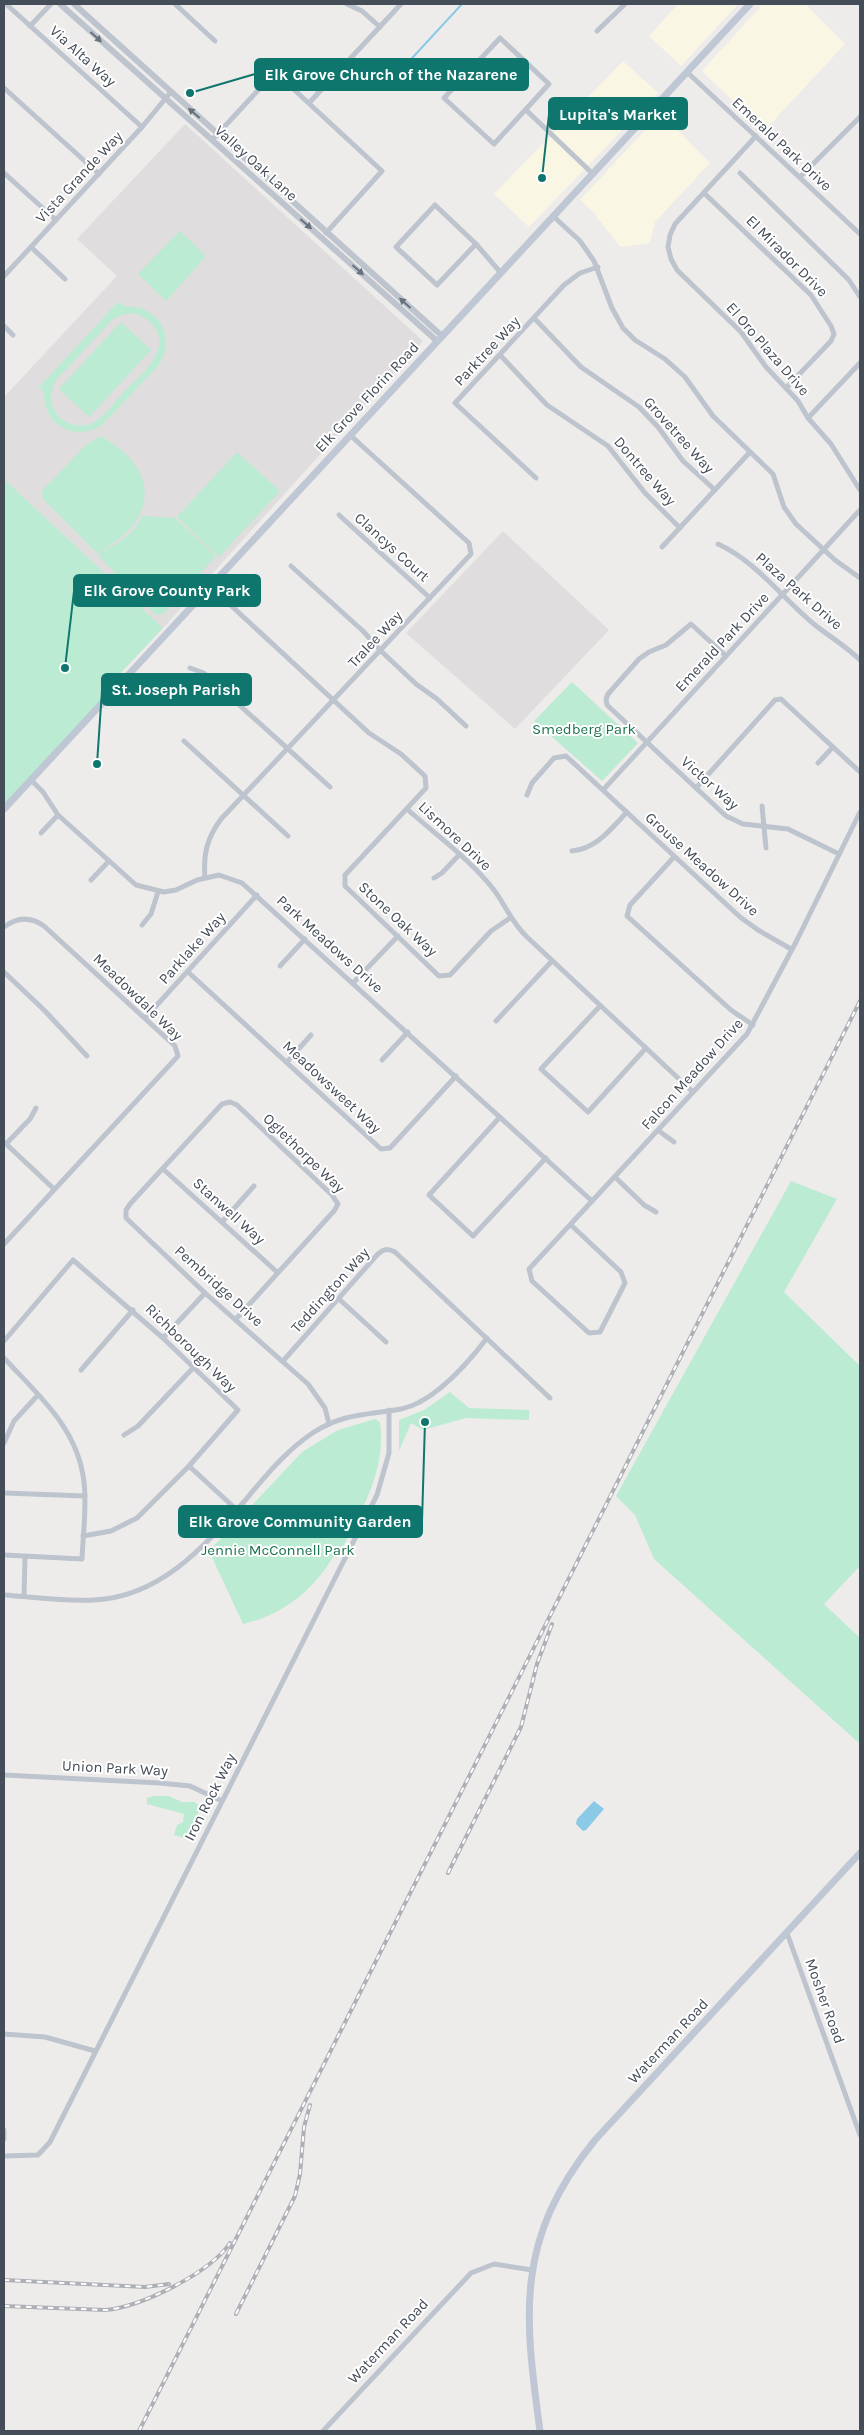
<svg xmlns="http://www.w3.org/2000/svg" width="864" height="2435" viewBox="0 0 864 2435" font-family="Karla,sans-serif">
<rect width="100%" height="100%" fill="#eeeceb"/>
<!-- commercial -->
<g fill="#faf6e4">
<path d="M678,4H738L681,66L649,36Z"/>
<path d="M763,4H805L845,44L764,131L702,71Z"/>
<path d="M623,61L658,93L529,227L494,194Z"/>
<path d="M661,113L710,163L655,222L650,243L620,247L593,212L580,200Z"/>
</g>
<!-- education -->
<g fill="#dfdddd">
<path d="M185,124L423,341L163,628L4,479V397L117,276L77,239Z"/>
<path d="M503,531L609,630L515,729L406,633Z"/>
</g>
<!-- green -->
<g fill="#bbebd2" fill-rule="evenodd">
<path d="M180,231L206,256L166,301L138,274Z"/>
<path d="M118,302C125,309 134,305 143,309C168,319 172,348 157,367L102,425C75,443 42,424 44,392L39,387ZM132,313C141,315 149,319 154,326C172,352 139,376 123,393C114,403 103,419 90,424C78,428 63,424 56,413C49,403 50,391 56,380L113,319L122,315Z"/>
<path d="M121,322L151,350L89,417L59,389Z"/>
<path d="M100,436C162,469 158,522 97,553L43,499L42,491L85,446Z"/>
<path d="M237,452L280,491L219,557L177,517Z"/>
<path d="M4,479L163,628L99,696L102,699L4,805Z"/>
<path d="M142,516L175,518L216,556L163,614L156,615L97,554C116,545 133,536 142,516Z"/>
<path d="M572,682L638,743L602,781L534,721Z"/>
<path d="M791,1181L837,1199L784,1292L860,1366V1566L824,1604L860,1638V1744L654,1559L635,1515L616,1496Z"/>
<path d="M450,1392L469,1408L529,1410V1420L466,1418L423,1430L411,1423L399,1451V1420L424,1410Z"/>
<path d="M375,1419L380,1422C387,1472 359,1515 337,1558L333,1557C312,1592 282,1615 243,1624L209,1551L302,1452L338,1430Z"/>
<path d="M153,1796H169L182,1802H195L198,1805C201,1819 189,1823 191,1840L174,1835L177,1825L183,1822L184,1814L147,1804V1798Z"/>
</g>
<!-- water -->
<path fill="#8acae6" d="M594,1801L604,1809L586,1830L583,1831L576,1824L577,1819Z"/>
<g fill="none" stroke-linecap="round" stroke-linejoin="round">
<!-- stream -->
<path stroke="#8acae6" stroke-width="2" d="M402,69L462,4"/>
<!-- minor -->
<g stroke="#bdc4cd" stroke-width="5">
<path d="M6,4L142,127"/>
<path d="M175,4L215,41"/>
<path d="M347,4L362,11L380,27"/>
<path d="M30,26L51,4"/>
<path d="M597,31L625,4"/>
<path d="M500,38L549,84L494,144L444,98Z"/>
<path d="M687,72L860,234"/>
<path d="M4,88L99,174"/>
<path d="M309,103L401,4"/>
<path d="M526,110L593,174"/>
<path d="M756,136L675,224L670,235L668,247L671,259L677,270L741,332L766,367L798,401L808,418L831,444L860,490"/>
<path d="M212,140L275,72L382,171L326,233"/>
<path d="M4,173L56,220"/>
<path d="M740,173L849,280L860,297"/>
<path d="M800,177L860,117"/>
<path d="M704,193L811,295L831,326L834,334L831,341L786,388"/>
<path d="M435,205L476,244L437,285L396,247Z"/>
<path d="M553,216L580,241L594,261L612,308L623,328L635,340L665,359L685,377L713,416L773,474L784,507L796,524L835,560L860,578"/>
<path d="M476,244L501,273"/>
<path d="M31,247L65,279"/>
<path d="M4,276L142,127L170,93"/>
<path d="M534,318L581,367L639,407L658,427L683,461L715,490"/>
<path d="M4,326L13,335"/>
<path d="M500,355L547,405L608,446L645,493L680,528"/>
<path d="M808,418L860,363"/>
<path d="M536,478L455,403L564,285L580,273L598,267"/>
<path d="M339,515L430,598"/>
<path d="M718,544C756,561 783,599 815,625C830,637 846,646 860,660"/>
<path d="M662,547L750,452"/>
<path d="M291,566L363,631L381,651L416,684L437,699L466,726"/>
<path d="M211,587L369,733L401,754L425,776L426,788L345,875V886L439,976L450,975L491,931L510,918"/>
<path d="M726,656L691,624L666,645L649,652L639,659L608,694L606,699L607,705L726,816L743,824L788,829L839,854"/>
<path d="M190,668L204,673L330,787"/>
<path d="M184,741L288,836"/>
<path d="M818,763L833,747"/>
<path d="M31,780L43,792L58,815L136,885L164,892L176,890L197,880L219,875L242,883L592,1201"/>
<path d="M696,788L775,700L781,699L860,772"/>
<path d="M603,790L860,510"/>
<path d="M527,795L532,783L554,758L566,756L740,917L758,930L791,949"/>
<path d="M762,806L766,848"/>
<path d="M407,809C436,835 470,859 494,890C506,906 512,923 527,937L693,1092"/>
<path d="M41,833L58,815"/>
<path d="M572,851C597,848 610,830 627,812"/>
<path d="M674,857L630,905L627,916L731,1010L753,1025"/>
<path d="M205,878C203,854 207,838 221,819L471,554L469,543L350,435"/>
<path d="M434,878L442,873L459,855"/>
<path d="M91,880L109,861"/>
<path d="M142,925L151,914L158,892"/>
<path d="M4,927C17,917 30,916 44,926L175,1046L178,1056L4,1244"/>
<path d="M280,966L305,939"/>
<path d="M4,972L44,1010L87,1056"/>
<path d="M188,972L381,1149L390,1148L456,1076"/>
<path d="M354,982L398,936"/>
<path d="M600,1006L541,1069L588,1112L646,1048"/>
<path d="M146,1017L257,895"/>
<path d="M496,1021L552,961"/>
<path d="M382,1060L408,1032"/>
<path d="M287,1062L311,1035"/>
<path d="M500,1117L429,1195L473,1236L546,1158"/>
<path d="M659,1131L674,1142"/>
<path d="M4,1142L54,1189"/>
<path d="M6,1144L30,1119L36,1108"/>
<path d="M163,1169L277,1272"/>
<path d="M615,1177L644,1205L656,1212"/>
<path d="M222,1222L254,1186"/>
<path d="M571,1225L621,1272L625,1283L600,1332L589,1333L532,1281L529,1269L747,1034L796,942L860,812"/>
<path d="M339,1299L386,1342"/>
<path d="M236,1319L334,1211L338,1204L332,1195L237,1105L230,1102L222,1104L130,1204L126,1210V1218L205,1293L308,1384L325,1408L329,1424"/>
<path d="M163,1338L205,1293"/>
<path d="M4,1341L73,1260L163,1338L238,1410L189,1466L137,1518L111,1531L83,1536"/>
<path d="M4,1358C38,1395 78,1428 84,1482C87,1507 83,1534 82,1559L4,1555"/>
<path d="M283,1361L377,1255C383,1249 387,1248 395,1252L550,1398"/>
<path d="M81,1370L133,1310"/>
<path d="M124,1435L138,1426L194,1367"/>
<path d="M4,1443L14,1421L38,1395"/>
<path d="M189,1466L237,1510"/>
<path d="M4,1493L85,1496"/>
<path d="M4,1595C34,1597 65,1602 94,1600C159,1597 202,1549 242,1504C264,1478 285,1451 314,1432C344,1413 368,1415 401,1409C434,1402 468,1363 487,1338"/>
<path d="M24,1596L25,1557"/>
<path d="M4,1775L160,1783L190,1786L222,1801"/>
<path d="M787,1933L860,2135"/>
<path d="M4,2034L45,2037L95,2051"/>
<path d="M4,2139V2130"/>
<path d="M4,2156L38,2155L50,2142L377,1495L389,1453V1410"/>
<path d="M323,2431L471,2273L494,2264L532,2270"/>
</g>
<!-- tertiary -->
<g stroke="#bdc4cd" stroke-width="6">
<path d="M60,4L437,341"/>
<path d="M74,4L442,336"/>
</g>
<!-- secondary -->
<g stroke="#bfc7d4" stroke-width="7">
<path d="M4,809L750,4"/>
<path d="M540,2431C524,2313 515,2239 595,2140L860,1853"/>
</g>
<!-- rail casing -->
<g stroke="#aeb0b6" stroke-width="4">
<g id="rail">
<path d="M448,1873L521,1727L537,1664L552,1624"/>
<path d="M4,2280L145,2287L169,2284"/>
<path d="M4,2306L105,2310C141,2307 210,2273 230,2243"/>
<path d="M236,2314L295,2196L300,2174L304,2127L310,2105"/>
<path d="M139,2431L860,1001"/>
</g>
</g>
<!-- rail -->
<use href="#rail" stroke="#fff" stroke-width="2" stroke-dasharray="5.5" stroke-linecap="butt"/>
</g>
<!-- one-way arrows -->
<defs><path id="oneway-solid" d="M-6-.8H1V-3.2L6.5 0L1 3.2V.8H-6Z" transform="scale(1.25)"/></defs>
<g fill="#69717b">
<use href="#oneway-solid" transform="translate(96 37) rotate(42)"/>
<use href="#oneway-solid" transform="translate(194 113) rotate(-139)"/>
<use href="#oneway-solid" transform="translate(306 224) rotate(41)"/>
<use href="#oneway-solid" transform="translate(358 270) rotate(42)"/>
<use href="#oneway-solid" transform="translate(405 303) rotate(-138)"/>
</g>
<g text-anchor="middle" stroke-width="4" stroke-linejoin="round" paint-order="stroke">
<!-- street labels -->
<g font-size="15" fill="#454d58" stroke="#fff">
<text transform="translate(83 56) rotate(42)" y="5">Via Alta Way</text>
<text transform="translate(782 144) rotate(43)" y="5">Emerald Park Drive</text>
<text transform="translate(256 163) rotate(42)" y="5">Valley Oak Lane</text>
<text transform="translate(79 177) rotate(-47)" y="5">Vista Grande Way</text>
<text transform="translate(787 256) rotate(45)" y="5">El Mirador Drive</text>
<text transform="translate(768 349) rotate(49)" y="5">El Oro Plaza Drive</text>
<text transform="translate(487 351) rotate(-47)" y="5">Parktree Way</text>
<text transform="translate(367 397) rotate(-47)" y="5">Elk Grove Florin Road</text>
<text transform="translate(679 435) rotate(48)" y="5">Grovetree Way</text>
<text transform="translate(645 471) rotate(49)" y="5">Dontree Way</text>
<text transform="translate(392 547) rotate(42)" y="5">Clancys Court</text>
<text transform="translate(799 591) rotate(41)" y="5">Plaza Park Drive</text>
<text transform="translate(375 639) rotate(-47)" y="5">Tralee Way</text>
<text transform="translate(722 642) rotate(-47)" y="5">Emerald Park Drive</text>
<text transform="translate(710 783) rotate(42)" y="5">Victor Way</text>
<text transform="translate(455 836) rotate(43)" y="5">Lismore Drive</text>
<text transform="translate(702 864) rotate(42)" y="5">Grouse Meadow Drive</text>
<text transform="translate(398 919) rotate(43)" y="5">Stone Oak Way</text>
<text transform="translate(330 944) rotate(42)" y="5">Park Meadows Drive</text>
<text transform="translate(192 948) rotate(-48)" y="5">Parklake Way</text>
<text transform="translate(138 997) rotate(44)" y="5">Meadowdale Way</text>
<text transform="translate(692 1074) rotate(-48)" y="5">Falcon Meadow Drive</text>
<text transform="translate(332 1087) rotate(43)" y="5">Meadowsweet Way</text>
<text transform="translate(304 1153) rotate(44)" y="5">Oglethorpe Way</text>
<text transform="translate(229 1211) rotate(42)" y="5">Stanwell Way</text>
<text transform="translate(219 1286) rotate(42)" y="5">Pembridge Drive</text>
<text transform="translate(330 1290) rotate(-48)" y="5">Teddington Way</text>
<text transform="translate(191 1348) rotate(44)" y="5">Richborough Way</text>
<text transform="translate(115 1768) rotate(3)" y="5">Union Park Way</text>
<text transform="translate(210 1797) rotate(-63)" y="5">Iron Rock Way</text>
<text transform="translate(825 2001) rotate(70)" y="5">Mosher Road</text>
<text transform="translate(668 2041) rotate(-47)" y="5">Waterman Road</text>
<text transform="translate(388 2341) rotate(-47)" y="5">Waterman Road</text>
</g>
<!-- park labels -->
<g font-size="15" fill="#1b7350" stroke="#fff">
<text x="584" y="734">Smedberg Park</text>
<text x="278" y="1555">Jennie McConnell Park</text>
</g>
</g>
<!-- callouts -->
<path fill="none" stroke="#0f766e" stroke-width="2" d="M190 93L255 74M542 178L549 114M65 668L74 591M97 764L102 690M425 1422L422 1521"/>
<g fill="#0f766e" stroke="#fff" stroke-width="2">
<circle cx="190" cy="93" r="5"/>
<circle cx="542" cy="178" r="5"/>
<circle cx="65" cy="668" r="5"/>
<circle cx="97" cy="764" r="5"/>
<circle cx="425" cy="1422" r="5"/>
</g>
<g fill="#0f766e" stroke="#0f766e" stroke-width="2">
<rect x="255" y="59" width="273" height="31" rx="5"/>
<rect x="549" y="98" width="138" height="31" rx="5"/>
<rect x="74" y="575" width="186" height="31" rx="5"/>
<rect x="102" y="674" width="149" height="31" rx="5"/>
<rect x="179" y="1506" width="243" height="31" rx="5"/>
</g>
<g font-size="16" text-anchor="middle" font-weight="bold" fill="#fff">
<text x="391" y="80">Elk Grove Church of the Nazarene</text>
<text x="618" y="120">Lupita's Market</text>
<text x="167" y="596">Elk Grove County Park</text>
<text x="176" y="695">St. Joseph Parish</text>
<text x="300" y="1527">Elk Grove Community Garden</text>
</g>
<!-- border -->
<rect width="864" height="2435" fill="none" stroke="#454d58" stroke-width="10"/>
</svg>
